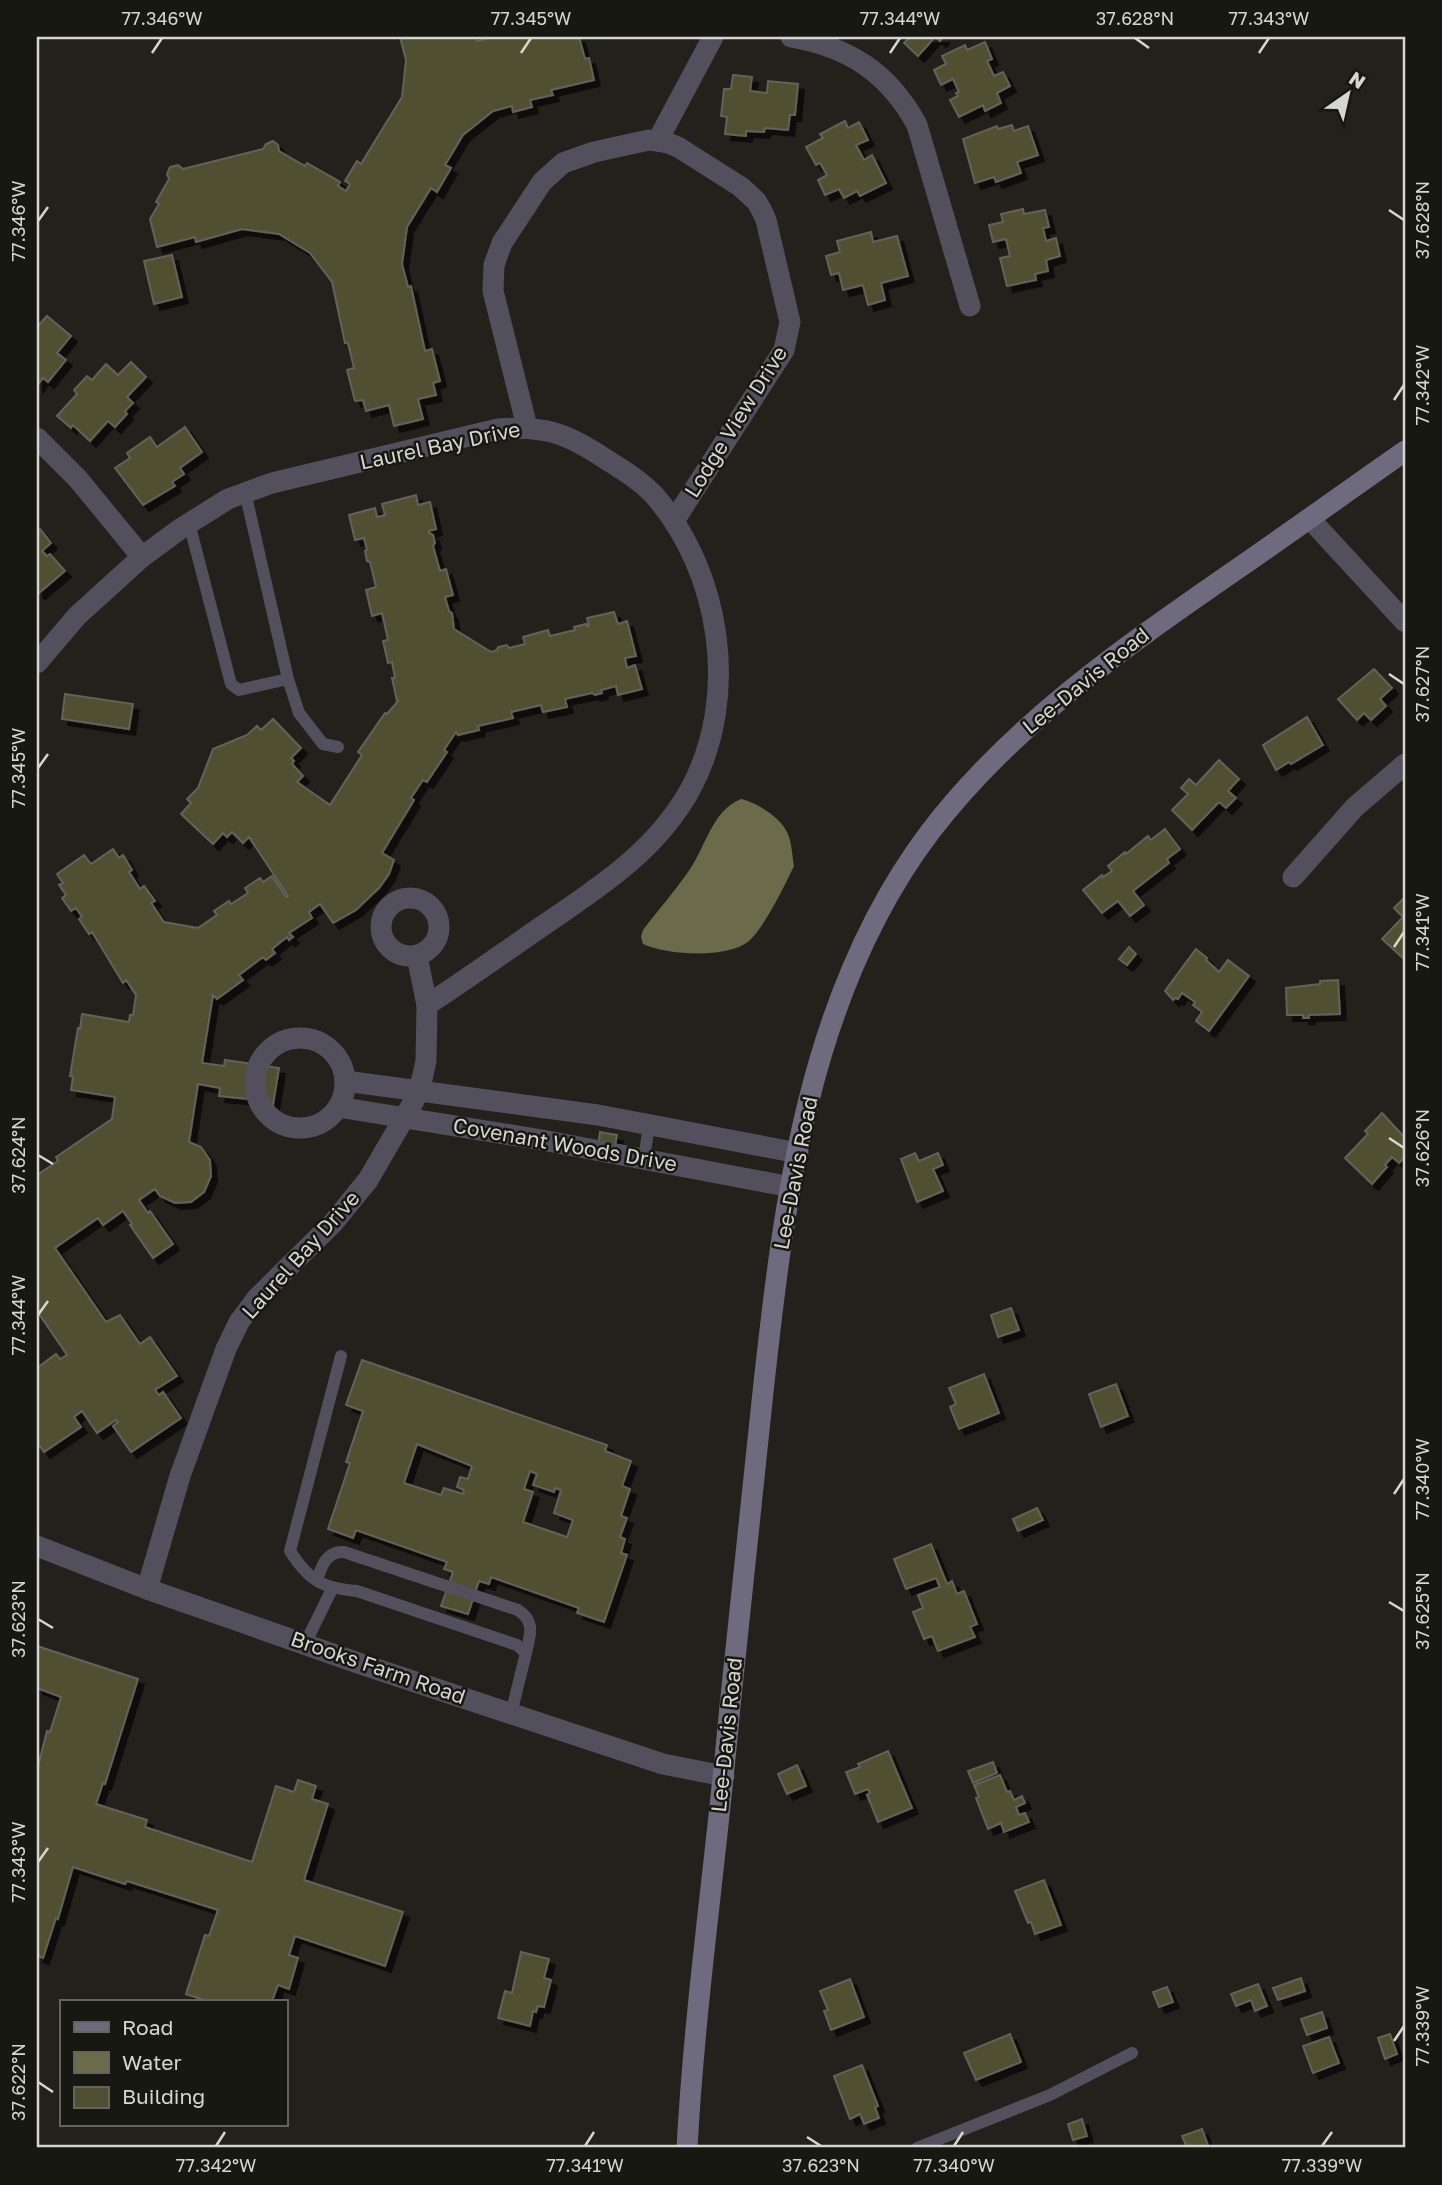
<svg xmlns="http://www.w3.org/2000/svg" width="1442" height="2185" viewBox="0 0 1442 2185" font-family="'Golos Text',sans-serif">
<defs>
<filter id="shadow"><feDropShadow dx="6" dy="6" stdDeviation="0" flood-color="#0009"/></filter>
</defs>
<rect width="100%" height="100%" fill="#22211b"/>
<!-- water -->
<path fill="#6b6a4b" d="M741,799C756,802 781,818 787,832C792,842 792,855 794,866C785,885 764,928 749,941C728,959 666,955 643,944L641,937L643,930C658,910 676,890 690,869C707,844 712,811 741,799Z"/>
<!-- building -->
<g fill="#514f31" stroke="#62625a" stroke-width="2" fill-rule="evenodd" filter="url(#shadow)">
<path d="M400,37H476L477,41L485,39L484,37H579L585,59L589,58L594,80L551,90L553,95L530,100L532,107L513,112L512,106L493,111L463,135L445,165L451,168L437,192L431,188L407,227L402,264L408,287L411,286L425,351L432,349L440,381L433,383L436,395L418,399L423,419L394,426L389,405L366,411L363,400L355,401L347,370L354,368L348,343H345L332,282L310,253L279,234L242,229L196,242L195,237L157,247L150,219L159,204L156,202L169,179L167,174L170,167L178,165L183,169L263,149L266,144L273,141L278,145L279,151L305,166L307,163L340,182L338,186L346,191L350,184L345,181L357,161L361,164L402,97L406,60Z"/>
<path d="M910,37H943L940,41L935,37L918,56L904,43Z"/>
<path d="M985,42L992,59L987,61L994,76L1003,72L1010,86L997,93L1001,103L985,111L983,105L959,117L950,100L958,96L956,93L959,92L953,79L941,85L934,70L946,64L942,56L965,45L967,50Z"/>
<path d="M733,75L752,77L750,91L767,93L768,81L798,84L795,115H790L788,130L765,128L764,132L746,131V136L725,134L727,117L721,116L724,89H731Z"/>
<path d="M845,121L848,128L859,122L868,140L856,145L864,160L872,155L886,183L860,196L857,191L844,198L839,189L825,195L818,180L827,175L820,163L816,165L806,147L823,138L820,134Z"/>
<path d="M1012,125L1014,131L1028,126L1038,155L1017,162L1021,173L996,182L994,177L975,183L963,139L997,126L998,129Z"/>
<path d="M1023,209L1024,214L1045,210L1049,227L1043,228L1046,241L1056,238L1060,256L1046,260L1048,271L1035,274L1036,280L1007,286L1000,258L1010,256L1006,239L993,242L989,225L1003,222L1001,214Z"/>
<path d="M871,232L873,242L897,236L908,276L881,283L885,300L868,305L863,285L843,290L839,273L831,275L826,256L840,252L837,241Z"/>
<path d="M172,255L182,297L154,304L144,261Z"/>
<path d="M47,316L71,336L57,353L66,360L48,382L43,378L37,386V327Z"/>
<path d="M131,362L146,377L127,397L133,403L125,411L127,414L115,427L108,421L90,441L73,425L71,428L57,416L77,394L74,390L87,376L92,380L106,364L118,375Z"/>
<path d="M185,427L202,452L180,468L184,474L172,482L175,486L143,505L115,468L130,458L127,453L150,437L157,447Z"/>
<path d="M416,495L418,505L430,502L436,529L429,531V533L433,535L435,543L433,546L440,571L446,569L453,595L445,597L449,611L452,613L454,629L491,652L497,650L498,647L507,645L509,648L525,644L523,637L548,630L550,636L575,630L574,627L586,624L587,626H589L587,618L614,612L618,624L627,621L636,656L625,658L627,668L635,665L642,689L618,695L616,686L601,690L602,693L595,695L592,693L565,699L567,707L543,712L541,705L511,712L513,718L478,726L479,730L458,735L456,732L444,750L447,752L427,782L423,780L411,798L414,800L382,853L394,860L389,874L379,888L356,910L333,923L320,904L309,912L312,918L289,933L293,937L289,940L287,937L272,949L275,953L266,960L263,957L239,975L243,980L217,999L213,995L202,1063L224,1066L225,1060L279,1068L273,1105L258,1100L219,1096L220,1088L198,1084L189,1142L201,1147L210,1160L211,1176L204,1192L191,1202L175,1203L160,1196L155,1189L139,1200L148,1213L150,1211L173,1244L153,1258L130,1225L132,1224L123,1211L103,1225L98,1218L55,1248L106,1322L120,1315L140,1344L150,1337L177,1376L155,1390L159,1395L163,1392L181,1418L131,1452L113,1426L118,1422L116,1420L97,1433L82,1411L74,1417L81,1427L44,1452L37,1442V1368L56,1354L60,1359L67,1355L37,1311V1175L58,1161L56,1157L112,1119L115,1097L71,1090L73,1077L70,1076L78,1028L80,1029L82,1014L129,1022L130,1015H133L136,995L126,980L123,983L92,932L89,934L79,919L82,917L76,908L71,911L62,898L66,895L59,885L63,883L57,874L84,855L91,864L113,849L119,858L123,855L132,870L129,872L140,889L144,886L155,901L151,903L164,922L198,928L217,915L214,911L229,901L231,904L248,893L245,888L260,878L263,882L272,876L286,897L288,896L249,837L243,843L232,832L227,837L223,833L213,844L181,814L191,803L187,799L198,788L213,749L247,735L257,726L261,730L273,719L301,748L291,758L294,761L292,764L303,776L297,782L330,805L362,755L358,752L385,713L387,714L399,700L397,701L392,678H395L392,662L388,663L383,641L388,640L382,613L372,616L366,590L376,587L370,562L367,561L365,551L367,550L364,538L355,540L349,515L375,508L377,517L385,515L382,504Z"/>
<path d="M40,529L51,543L42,551L47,556L50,554L65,571L39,593L37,592V531Z"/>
<path d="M1374,669L1392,688L1380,699L1386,706L1371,720L1364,713L1357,720L1338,699Z"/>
<path d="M65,694L133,704L129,729L62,719Z"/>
<path d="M1307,717L1323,745L1291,764L1289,762L1276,770L1263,745Z"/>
<path d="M1219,760L1239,779L1228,791L1236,798L1226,808L1219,802L1192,830L1172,810L1188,794L1181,788L1189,779L1196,785Z"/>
<path d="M1165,829L1180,849L1167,859L1169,863L1133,891L1144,905L1130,916L1118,901L1102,913L1083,890L1102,875L1103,877L1112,871L1108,866L1125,852L1126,854L1148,836L1151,840Z"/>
<path d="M1405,897V960L1382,939L1403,917L1394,908Z"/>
<path d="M1129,947L1136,954L1127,965L1119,959Z"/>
<path d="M1196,949L1207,958L1206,960L1219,972L1228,960L1249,976L1209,1031L1196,1021L1202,1012L1193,1005L1195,1002L1182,993L1178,999L1175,998L1173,1000L1165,991Z"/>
<path d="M1338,980L1340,1014L1309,1015V1018H1303V1015H1287L1286,988L1320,984V981Z"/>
<path d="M1382,1113L1405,1138V1157L1399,1163L1392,1157L1385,1165L1387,1167L1372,1184L1345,1158L1368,1134L1365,1131Z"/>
<path d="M600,1132L617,1135L614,1151L598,1149Z"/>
<path d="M915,1153L919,1161L938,1153L943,1165L933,1169L943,1191L917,1202L901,1159Z"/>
<path d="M1011,1308L1019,1330L998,1337L991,1315Z"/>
<path d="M362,1360L607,1445L605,1451L631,1461L622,1486L630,1489L621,1516L627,1518L620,1537L625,1539L621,1553L627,1555L604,1622L577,1613L579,1608L491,1577L489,1584L479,1581L468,1614L441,1606L453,1572L444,1569L447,1562L356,1530L353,1538L328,1529L350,1463L346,1462L363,1411L346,1405ZM417,1444L472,1466L468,1479L460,1477L457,1487L464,1490L463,1494L444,1488L441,1495L404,1483ZM530,1471L537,1474L533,1485L554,1492L555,1488L561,1490L554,1513L573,1520L567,1537L523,1522L533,1492L524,1489Z"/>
<path d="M984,1374L999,1413L959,1429L950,1407L956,1404L949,1388Z"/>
<path d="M1116,1384L1128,1416L1101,1427L1089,1394Z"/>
<path d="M1037,1508L1043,1520L1018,1531L1013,1519Z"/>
<path d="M931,1544L947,1584L952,1581L957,1594L964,1591L977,1624L970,1627L975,1637L938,1651L932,1636L924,1639L913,1612L923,1608L918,1595L940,1587L936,1578L906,1589L894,1559Z"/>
<path d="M37,1646L138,1679L105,1784L103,1783L96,1804L147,1820L145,1827L252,1862L276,1786L294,1792L298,1780L316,1786L312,1799L328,1804L304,1880L403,1912L385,1966L295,1936L289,1955L298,1958L289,1989L278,1985L272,2001H207L186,1994L205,1935L209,1936L218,1910L127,1881L125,1884L73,1867L58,1919L56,1918L43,1958L37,1956V1770L47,1731L50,1732L61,1697L37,1688Z"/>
<path d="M888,1751L912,1808L878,1822L867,1795L870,1793L868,1789L855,1794L846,1772L860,1767L858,1764Z"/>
<path d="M993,1762L997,1773L973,1783L968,1771Z"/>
<path d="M797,1765L806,1786L787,1794L778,1774Z"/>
<path d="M1000,1775L1007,1792L1010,1791L1014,1800L1022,1796L1025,1803L1016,1807L1019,1815L1025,1813L1029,1822L1004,1832L1001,1823L988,1829L976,1798L979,1797L974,1785Z"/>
<path d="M1044,1880L1061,1925L1035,1934L1031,1922L1028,1923L1015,1891Z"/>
<path d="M521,1952L549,1959L544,1978L551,1980L544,2007L538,2006L536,2012L533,2011L530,2026L498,2018L505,1991L512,1993Z"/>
<path d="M1301,1978L1305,1991L1278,2000L1273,1988Z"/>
<path d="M850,1979L864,2017L831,2030L824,2011L828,2010L820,1991Z"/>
<path d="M1258,1984L1267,2006L1255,2011L1251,2000L1236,2006L1231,1994Z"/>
<path d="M1167,1987L1173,2002L1159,2007L1153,1992Z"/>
<path d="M1322,2012L1327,2028L1307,2035L1301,2019Z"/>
<path d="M1010,2034L1021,2062L976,2080L964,2053Z"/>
<path d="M1390,2034L1397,2054L1385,2059L1378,2038Z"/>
<path d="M1329,2037L1339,2063L1313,2073L1303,2046Z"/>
<path d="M862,2065L878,2106L875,2107L879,2118L864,2124L860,2114L850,2119L834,2076Z"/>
<path d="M1082,2119L1087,2136L1073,2140L1068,2124Z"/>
<path d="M1202,2129L1209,2148H1187L1182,2136Z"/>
</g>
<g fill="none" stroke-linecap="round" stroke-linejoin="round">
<!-- lane -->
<g stroke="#53505d" stroke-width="12">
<path d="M245,492L288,679L299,713L323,744L338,747"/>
<path d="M189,523L231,684L239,690L288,679"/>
<path d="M644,1159L649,1125"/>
<path d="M341,1356L290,1551C309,1581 322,1588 357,1591L517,1645L526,1653L511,1714"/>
<path d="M317,1580C322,1566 326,1551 344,1552L518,1610C536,1622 530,1635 526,1653"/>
<path d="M305,1644L332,1589"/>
<path d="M917,2148L1050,2095L1132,2053"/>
</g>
<!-- street -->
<g stroke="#53505d" stroke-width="21">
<path d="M791,37C849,47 889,73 917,125L970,306"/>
<path d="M658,140L713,37"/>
<path d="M527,427L493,291L494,265L502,243L542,182L563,163L594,152L649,140L668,143L678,147L741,187L756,201L761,209L766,220L790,322L784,350L674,521"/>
<path d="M37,438L78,479L142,557"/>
<path d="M1310,519L1405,622"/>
<path d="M37,663L77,616L142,557L180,529L228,499L272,483L498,429C546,425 568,434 607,460C623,470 641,481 654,495C721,572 740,696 691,788C657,851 598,888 541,927C503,953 466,980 427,1005"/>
<path d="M1293,877L1355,807L1405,764"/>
<circle cx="410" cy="927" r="29"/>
<circle cx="300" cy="1083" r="45"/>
<path d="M345,1081L598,1115L798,1153"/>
<path d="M338,1107L542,1140L791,1187"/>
<path d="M37,1546L147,1589L361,1664L663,1764L724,1776"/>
<path d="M147,1589L180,1476L226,1349L239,1322L257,1298L333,1223L368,1180L414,1101L422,1079L426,1061L427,1005L417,956"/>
</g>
<!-- secondary -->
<path stroke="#6e6b7f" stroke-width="21" d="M687,2148C695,2000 717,1854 730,1706C740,1602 751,1497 763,1392C784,1199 809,992 930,832C1010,727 1119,651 1227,576C1287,535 1346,492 1405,451"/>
</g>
<!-- ticks -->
<path fill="none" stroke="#d5d5d1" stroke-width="2.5" d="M1135,38L1149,48M152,53L162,38M521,53L531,38M890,53L900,38M1259,53L1269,38M1389,210L1404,220M38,221L48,207M1394,400L1404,385M1389,674L1404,684M38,768L48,754M1394,947L1404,932M1389,1138L1404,1148M38,1155L53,1164M38,1315L48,1301M1394,1494L1404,1479M1389,1602L1404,1611M38,1619L53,1628M38,1862L48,1848M1394,2041L1404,2026M38,2082L53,2092M807,2137L821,2146M216,2146L225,2132M585,2146L594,2132M954,2146L963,2132M1322,2146L1332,2132"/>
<g text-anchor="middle" stroke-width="5" stroke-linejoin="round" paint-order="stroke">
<!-- street labels -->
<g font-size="21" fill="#d5d5d1" stroke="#181812">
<text transform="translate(736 422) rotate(-58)" y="7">Lodge View Drive</text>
<text transform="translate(440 446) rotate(-12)" y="7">Laurel Bay Drive</text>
<text transform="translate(1086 681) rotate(-39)" y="7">Lee-Davis Road</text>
<text transform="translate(565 1145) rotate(10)" y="7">Covenant Woods Drive</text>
<text transform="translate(796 1173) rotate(-79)" y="7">Lee-Davis Road</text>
<text transform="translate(301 1255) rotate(-48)" y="7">Laurel Bay Drive</text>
<text transform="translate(378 1668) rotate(19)" y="7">Brooks Farm Road</text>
<text transform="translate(727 1735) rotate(-84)" y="7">Lee-Davis Road</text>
</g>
</g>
<!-- border -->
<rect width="1442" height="2185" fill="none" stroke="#181812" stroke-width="77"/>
<!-- legend -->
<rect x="60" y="2000" width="228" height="126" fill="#181812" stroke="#64645e" stroke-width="2"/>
<rect x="74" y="2022" width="35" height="10" fill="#6e6b7f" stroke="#64645e" stroke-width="2"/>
<text x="122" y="2035" font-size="21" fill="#d5d5d1">Road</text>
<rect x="74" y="2052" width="35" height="21" fill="#6b6a4b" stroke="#64645e" stroke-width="2"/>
<text x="122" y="2070" font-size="21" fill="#d5d5d1">Water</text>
<rect x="74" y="2087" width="35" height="21" fill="#514f31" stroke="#64645e" stroke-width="2"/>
<text x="122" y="2104" font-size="21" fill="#d5d5d1">Building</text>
<!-- north arrow -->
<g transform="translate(1348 94) rotate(34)" stroke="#181812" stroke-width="5" paint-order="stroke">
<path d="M0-5L12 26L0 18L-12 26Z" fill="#d5d5d1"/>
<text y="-10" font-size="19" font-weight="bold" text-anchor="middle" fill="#d5d5d1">N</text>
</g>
<rect x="38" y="38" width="1366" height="2108" fill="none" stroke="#d5d5d1" stroke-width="2.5"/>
<g font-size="18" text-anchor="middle" fill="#d5d5d1">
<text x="162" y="25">77.346°W</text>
<text x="531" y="25">77.345°W</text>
<text x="900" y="25">77.344°W</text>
<text x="1135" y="25">37.628°N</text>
<text x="1269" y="25">77.343°W</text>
<text transform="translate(1423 220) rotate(-90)" y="6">37.628°N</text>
<text transform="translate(19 221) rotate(-90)" y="6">77.346°W</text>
<text transform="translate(1423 385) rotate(-90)" y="6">77.342°W</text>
<text transform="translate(1423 684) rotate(-90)" y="6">37.627°N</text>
<text transform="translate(19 768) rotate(-90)" y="6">77.345°W</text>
<text transform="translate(1423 932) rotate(-90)" y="6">77.341°W</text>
<text transform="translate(1423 1148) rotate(-90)" y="6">37.626°N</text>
<text transform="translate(19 1155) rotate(-90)" y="6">37.624°N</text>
<text transform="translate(19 1315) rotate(-90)" y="6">77.344°W</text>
<text transform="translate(1423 1479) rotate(-90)" y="6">77.340°W</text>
<text transform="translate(1423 1611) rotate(-90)" y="6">37.625°N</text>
<text transform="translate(19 1619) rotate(-90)" y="6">37.623°N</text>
<text transform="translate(19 1862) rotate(-90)" y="6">77.343°W</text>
<text transform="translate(1423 2026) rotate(-90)" y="6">77.339°W</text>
<text transform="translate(19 2082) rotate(-90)" y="6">37.622°N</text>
<text x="216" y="2172">77.342°W</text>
<text x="585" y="2172">77.341°W</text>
<text x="821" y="2172">37.623°N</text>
<text x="954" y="2172">77.340°W</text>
<text x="1322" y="2172">77.339°W</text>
</g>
</svg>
